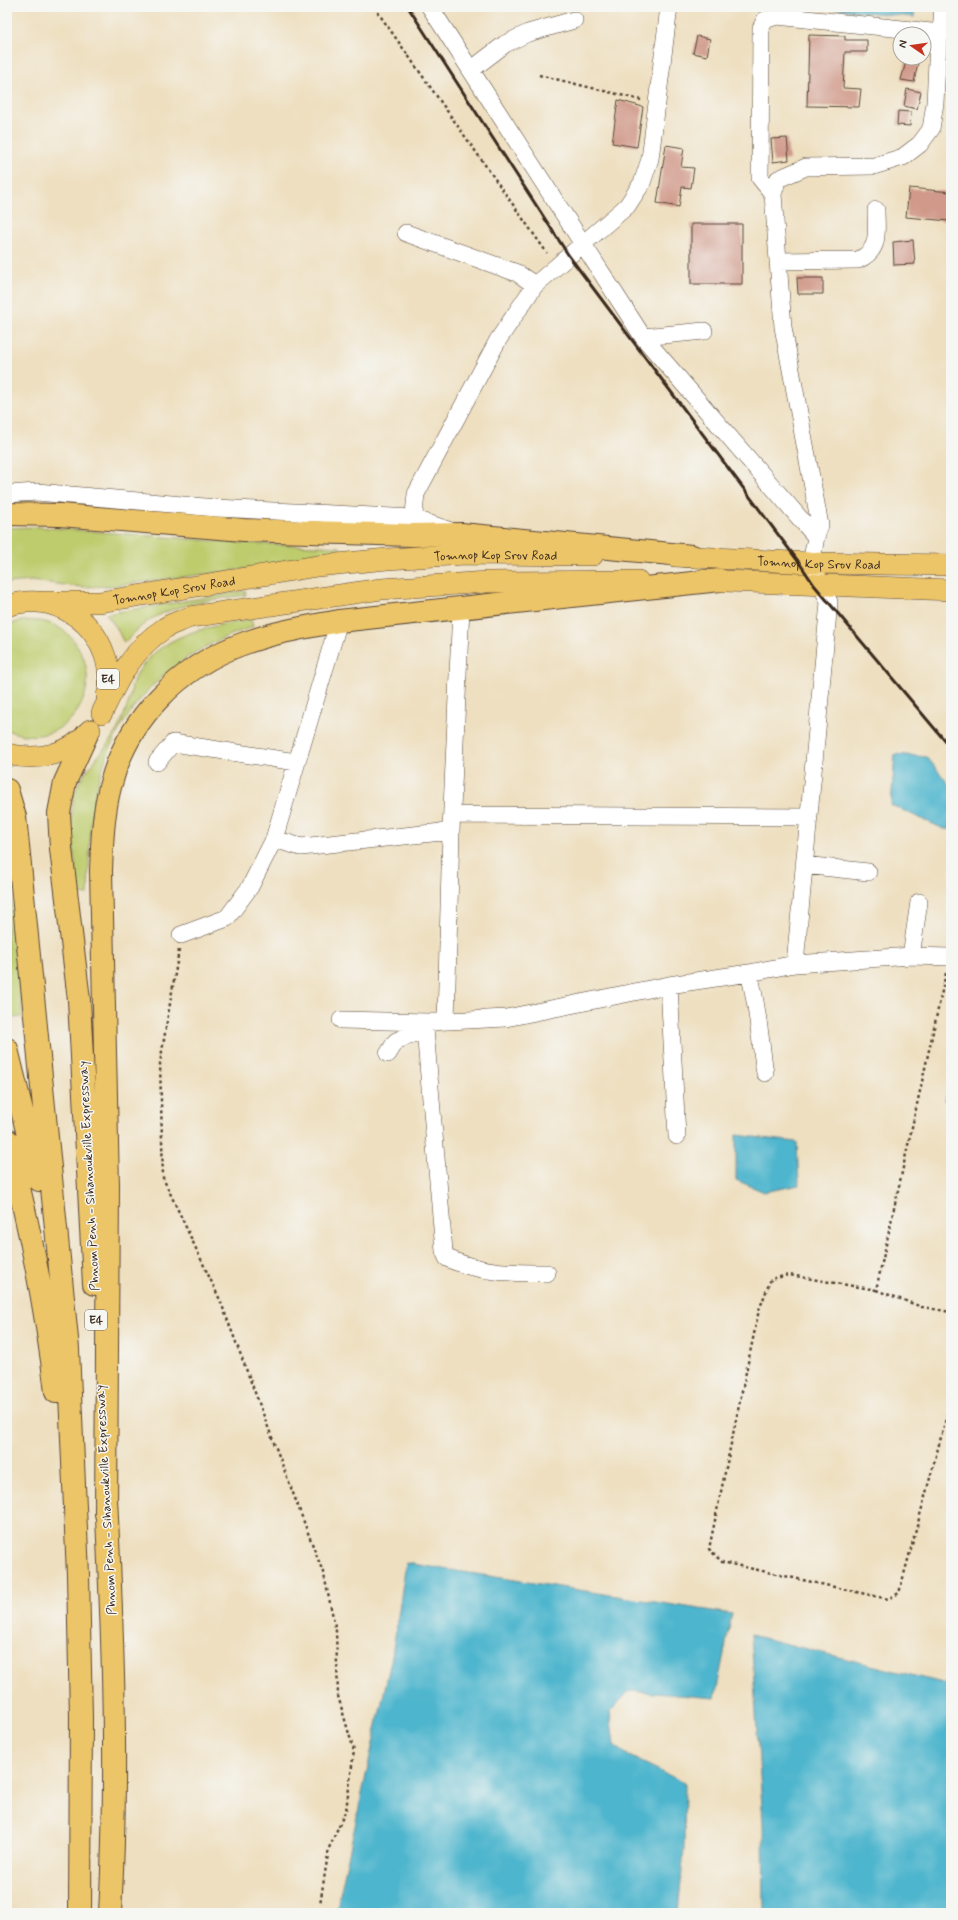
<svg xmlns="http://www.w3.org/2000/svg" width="958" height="1920" viewBox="0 0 958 1920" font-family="Mynerve,sans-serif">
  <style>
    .green { fill: #becc6d; stroke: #7c7b46 }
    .water { fill: #4eb5cd; stroke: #447076 }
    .building { fill: #d09989 }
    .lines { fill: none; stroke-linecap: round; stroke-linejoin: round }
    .minor-casing { stroke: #564536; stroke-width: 18 }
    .major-casing { stroke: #564536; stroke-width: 22 }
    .highway-casing { stroke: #564536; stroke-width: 24 }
    .path { stroke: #564536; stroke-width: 2.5; stroke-dasharray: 3 3; stroke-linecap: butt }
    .minor { stroke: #fff; stroke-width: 17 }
    .major { stroke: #edc569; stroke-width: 21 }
    .highway { stroke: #edc569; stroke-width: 22 }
    .rail { stroke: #3b2a1e; stroke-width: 3 }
    .labels { text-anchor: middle; stroke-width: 3; stroke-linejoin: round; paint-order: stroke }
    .shield { fill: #f6f6f2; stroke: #73675e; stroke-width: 1 }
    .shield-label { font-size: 12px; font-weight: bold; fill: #3b2a1e }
    .street-label { font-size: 13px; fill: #3b2a1e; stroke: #f6f6f2 }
  </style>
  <rect width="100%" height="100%" fill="#f6f6f2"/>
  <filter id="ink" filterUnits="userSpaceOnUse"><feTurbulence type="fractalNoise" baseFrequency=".025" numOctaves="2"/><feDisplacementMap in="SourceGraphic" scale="8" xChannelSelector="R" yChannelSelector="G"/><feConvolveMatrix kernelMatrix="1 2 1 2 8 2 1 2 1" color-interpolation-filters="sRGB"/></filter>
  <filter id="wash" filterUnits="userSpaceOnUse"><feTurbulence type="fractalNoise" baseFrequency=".012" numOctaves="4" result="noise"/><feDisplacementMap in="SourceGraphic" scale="16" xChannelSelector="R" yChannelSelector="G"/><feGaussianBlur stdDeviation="0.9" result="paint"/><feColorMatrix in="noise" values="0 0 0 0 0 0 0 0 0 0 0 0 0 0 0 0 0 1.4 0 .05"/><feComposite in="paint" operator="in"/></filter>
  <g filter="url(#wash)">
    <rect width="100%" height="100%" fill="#eedfc0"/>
    <!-- green -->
    <path class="green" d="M37 527 241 543 340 547V557L111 586 82 587 31 581 7 583V528Z
      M245 591 246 595C216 599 182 603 155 617 143 623 133 634 124 643L116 627 106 614Z
      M251 619 253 627C168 654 111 711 94 801 89 832 89 863 88 895L79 894C76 864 64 811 79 783 90 764 107 748 118 728 123 718 127 708 130 697 131 691 132 685 134 679 159 633 205 628 251 619Z
      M20 621C26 621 32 620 38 621 52 622 66 630 74 641 111 690 64 755 7 730V626Z
      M7 849 23 1017 11 1018 7 1007Z"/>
    <!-- water -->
    <path class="water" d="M818 7H915L914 17Z
      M895 754 927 757 951 787V829H944L891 805Z
      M951 1072V1103L945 1101Z
      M736 1135 797 1142 799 1185 764 1192 736 1180Z
      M406 1563 732 1614 715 1698 629 1691 610 1712 614 1745 629 1756 685 1783 684 1850 678 1913H336L392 1656Z
      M751 1635 951 1685V1913H764L763 1824Z"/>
    <g id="blocks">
      <!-- building -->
      <path class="building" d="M809 35 845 36V40H867V52H845L843 88 861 89 859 107 807 106Z
        M697 36 710 39 707 56 693 53Z
        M907 58H919L914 82 901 80Z
        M907 89 921 92 917 109 904 106Z
        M618 100 643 107 637 147 612 143Z
        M898 111 911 112 910 126 897 125Z
        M787 138 789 160 773 162 771 139Z
        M666 145 684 148 681 167 694 168 691 188 682 187 679 207 657 203Z
        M909 188 951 192 949 221 906 217Z
        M691 224H742V284H691Z
        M913 240 915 264 894 265 893 242Z
        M797 278H823V294H798Z"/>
    </g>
  </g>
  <g filter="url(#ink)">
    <use href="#blocks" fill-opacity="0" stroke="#564536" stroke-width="1"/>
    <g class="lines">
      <!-- minor casing -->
      <g class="minor-casing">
        <path id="minor" d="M430 7 643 337 816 537 811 563 829 602 795 964
          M471 70 505 44 528 33 574 20
          M773 194 760 178 761 28 765 20 777 16 941 33
          M406 233 517 273 535 285
          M778 261 858 260C881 250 876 232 876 210
          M643 337 704 331
          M7 494 37 492 216 508 413 518 451 531
          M412 535 416 494 498 340 535 285 627 206 642 183 650 159 669 7
          M816 537 820 525 783 327 773 194 778 179 806 167 874 166 903 157 920 144 931 129 935 103 938 42 941 33 943 7
          M157 762 173 743 296 762
          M452 815 808 817
          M274 839 301 847 451 831
          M804 865 868 872
          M181 935 227 918 250 887 274 839 339 621
          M911 956 919 902
          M749 973C758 1006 760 1040 765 1073
          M669 985 677 1136
          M341 1020 429 1022 506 1018 669 985 749 973 795 964 911 956 949 957
          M446 1021 451 831 461 608
          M429 1022 425 1029 444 1251 447 1258C479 1273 512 1273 547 1273
          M388 1054 396 1041 425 1029"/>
      </g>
      <!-- major casing -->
      <g class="major-casing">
        <g id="major">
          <path id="s1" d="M674 556 811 563 951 565"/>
          <path d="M701 580 951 590"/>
          <path id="s2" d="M43 602H100L317 566 387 559 465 554 593 555"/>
          <path d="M7 606C49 592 91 615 105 656 109 668 111 683 107 696"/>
          <path d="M102 713C117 681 133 648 165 628 172 623 182 621 190 617L381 589 488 582 638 581"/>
          <path d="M7 754C37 761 69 756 90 730"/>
        </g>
      </g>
      <!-- highway casing -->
      <g class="highway-casing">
        <path id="highway" d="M7 514 60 515 244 530 412 535 461 534 692 556
          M87 734 65 782 59 813 61 849 79 1000 94 1284
          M7 790 15 817 19 855 68 1349 78 1575 81 1717 80 1913
          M7 1049 39 1180
          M7 1140C29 1223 46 1307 56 1392
          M106 1498C113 1636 118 1775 110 1913
          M106 1514 108 1186 101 871C102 843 103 814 110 787 127 719 179 666 245 643 275 632 307 627 339 621L720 580"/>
      </g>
      <!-- path -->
      <path class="path" d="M374 7 547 253
        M539 75 641 100
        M179 950 160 1063 163 1178 220 1300 324 1575 336 1631 338 1696 354 1751 346 1810 329 1848 320 1904
        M946 973 876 1290 789 1275 771 1279 759 1310 709 1549 722 1562 888 1599 899 1593 951 1400
        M876 1290 922 1307 951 1312"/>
      <!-- minor -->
      <use href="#minor" class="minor"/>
      <!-- major -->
      <use href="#major" class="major"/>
      <!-- highway -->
      <use href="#highway" class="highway"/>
      <!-- rail -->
      <path class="rail" d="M408 7 569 256 798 561 814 585 951 748"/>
    </g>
  </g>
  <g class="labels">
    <!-- shield labels -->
    <g class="shield">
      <rect x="97" y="669" width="22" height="20" rx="3"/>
      <rect x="85" y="1310" width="22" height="20" rx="3"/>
    </g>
    <g class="shield-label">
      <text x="108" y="683">E4</text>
      <text x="96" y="1324">E4</text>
    </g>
    <!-- street labels -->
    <g class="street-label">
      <text dy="5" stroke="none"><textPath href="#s2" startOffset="456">Tomnop Kop Srov Road</textPath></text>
      <text dy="5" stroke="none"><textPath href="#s1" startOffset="145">Tomnop Kop Srov Road</textPath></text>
      <text dy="5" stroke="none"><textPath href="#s2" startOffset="132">Tomnop Kop Srov Road</textPath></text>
      <text transform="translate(88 1176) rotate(-93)" y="5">Phnom Penh - Sihanoukville Expressway</text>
      <text transform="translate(105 1500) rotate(-93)" y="5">Phnom Penh - Sihanoukville Expressway</text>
    </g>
  </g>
  <!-- margin -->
  <rect width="958" height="1920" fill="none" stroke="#f6f6f2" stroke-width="24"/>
  <!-- north arrow -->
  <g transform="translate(912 46) rotate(283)"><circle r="19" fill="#f6f6f2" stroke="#aba49d"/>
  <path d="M0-3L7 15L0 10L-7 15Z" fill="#c8321e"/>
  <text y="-6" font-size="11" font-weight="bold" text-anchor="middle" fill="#3b2a1e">N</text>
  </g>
</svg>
